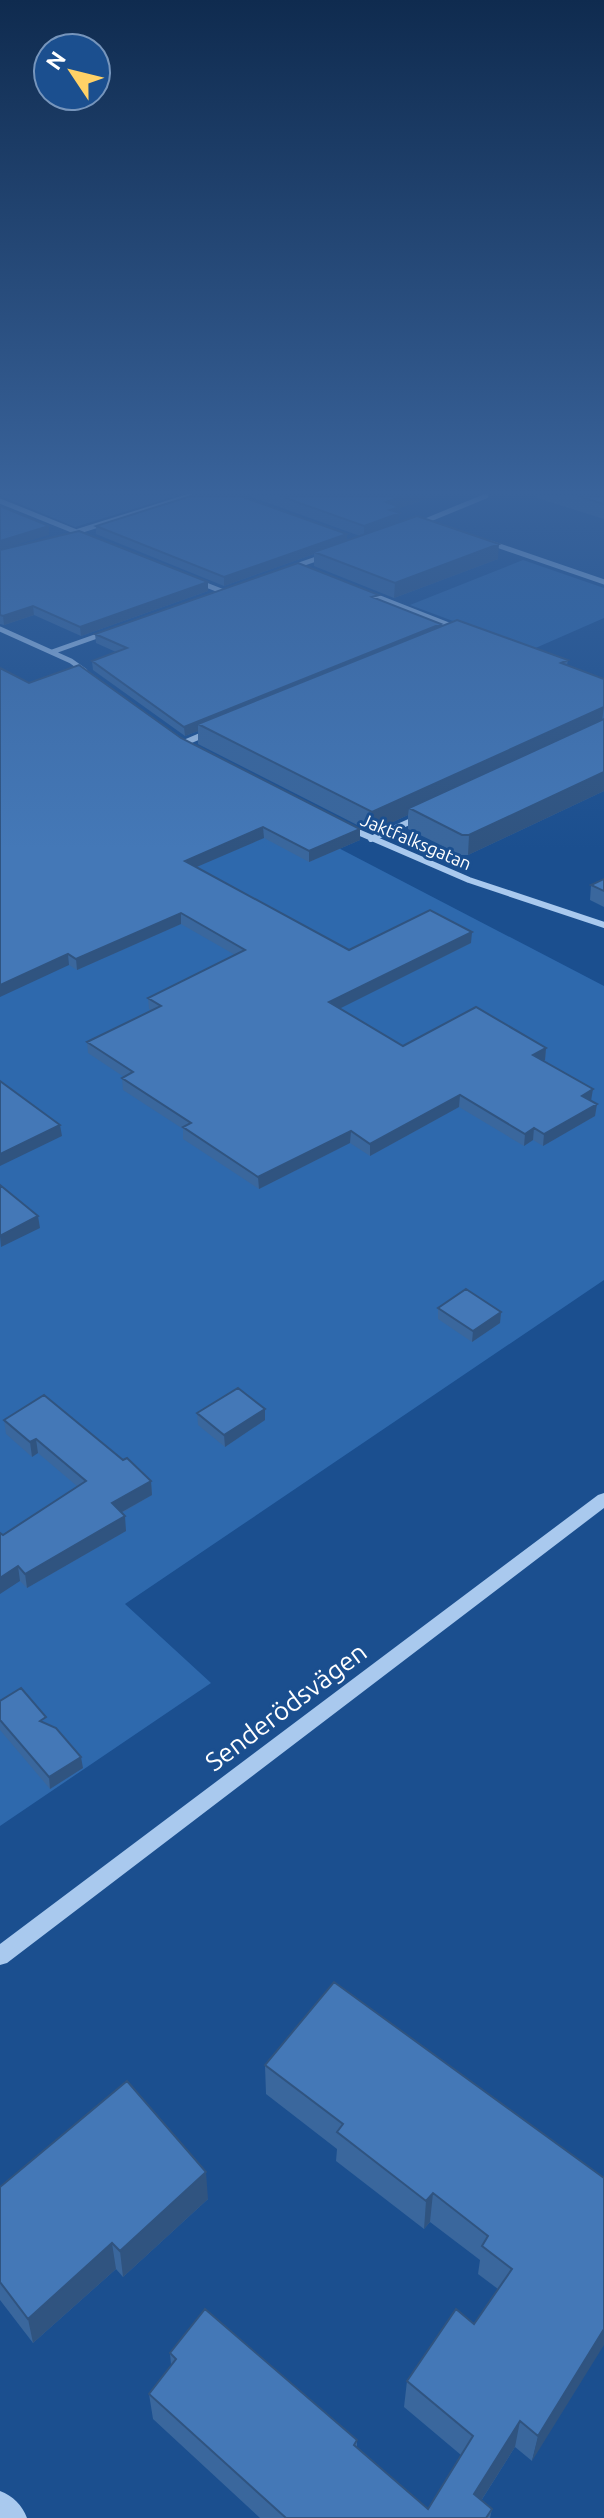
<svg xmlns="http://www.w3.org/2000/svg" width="604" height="2518" viewBox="0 0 604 2518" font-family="Ubuntu,sans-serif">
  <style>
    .green { fill: #2e69ad }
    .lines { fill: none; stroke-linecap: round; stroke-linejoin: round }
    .minor-far1 { stroke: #a9c9ee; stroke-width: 5 }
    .minor { stroke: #a9c9ee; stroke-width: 6 }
    .tertiary { fill: #a9c9ee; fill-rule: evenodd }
    .wall { fill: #3a679d }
    .shaded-wall { fill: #305480 }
    .building { fill: #4478b7; stroke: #305480; stroke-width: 2 }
    .labels { text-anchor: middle; stroke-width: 6; stroke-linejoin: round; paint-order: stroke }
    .far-street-label { font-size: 18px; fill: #fff; stroke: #1b4f8f }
    .near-street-label { font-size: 26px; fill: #fff; stroke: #1b4f8f }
  </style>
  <rect width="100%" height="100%" fill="#1b4f8f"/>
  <!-- green -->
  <path class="green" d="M1 496H176L75 527Z
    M523 560 604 588V618L531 650 410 605Z
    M0 672 604 986V1280L125 1604 211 1683 0 1826Z"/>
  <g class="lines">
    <!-- minor-far1 -->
    <path class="minor-far1" d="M0 501 84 535
      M418 524 486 496
      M76 532 190 496
      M491 543 604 582
      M293 567 322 557
      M201 583 224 592
      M370 594 454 627
      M0 629 71 661 85 671
      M52 652 103 634"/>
    <!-- minor -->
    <path class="minor" d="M184 743 205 734
      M351 829 469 880 604 925
      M371 839 418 818"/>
    <!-- tertiary -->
    <path class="tertiary" d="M604 1493V1508L7 1963 0 1965V1944L598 1495Z
      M0 2491C13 2496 22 2505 27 2518H0Z"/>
  </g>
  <!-- wall -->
  <path class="wall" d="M249 496H435L400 508 399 522 498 559 394 598 314 566V554L224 586 96 534V526L347 534V540L360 536Z
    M537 496H604V519L537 498Z
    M0 551 208 591 81 636 34 615 4 625 0 624Z
    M379 600 441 627 568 660 567 665 604 679V791L468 855H461L408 829V815L371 832 198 744V731L185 736 93 670 92 661 116 652 96 643 95 634Z
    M29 683 181 738 360 829V840L309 862 264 838 196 867 349 950 471 943 339 1008 403 1046 546 1048 545 1060 543 1061 597 1104 595 1116 543 1146 533 1140 524 1146 459 1107 370 1156 350 1143 259 1189 183 1139V1129L123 1090 122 1078 124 1077 88 1053 87 1042 151 1010 149 1009 148 998 235 955 181 924 77 970 69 965Z
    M604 879V907L590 900 591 885Z
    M438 1308 501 1312 500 1323 472 1342 438 1319Z
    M265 1409V1420L225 1447 198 1425 197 1413Z
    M4 1420 123 1460 151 1481 152 1495 122 1513 126 1531 27 1588 20 1581 3 1535 78 1487 38 1453 32 1457 6 1434Z
    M0 1701 47 1724 83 1768 50 1789 0 1730Z
    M265 2065 604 2178 532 2461 515 2447 481 2501 492 2509 490 2518H260L153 2419 149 2394 171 2365 170 2353 357 2440V2447L428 2509 461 2455 404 2407 407 2381 474 2324 498 2289 478 2274 480 2260 430 2222 424 2229 336 2161 337 2149 266 2094Z
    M0 2187 208 2199 123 2277 116 2269 33 2343 0 2300Z"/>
  <!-- shaded-wall -->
  <path class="shaded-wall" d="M403 496H435L400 508 399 524 364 537V526L386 502Z
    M49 526V535L0 550V541Z
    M347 534V543L314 552V554L224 586V577Z
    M499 544 498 559 394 598 395 583Z
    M208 582V591L81 636 80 627Z
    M33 606 34 615 4 625 3 616Z
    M441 624V633L198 724V731L185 736 184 727Z
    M604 707 601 726 409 808 408 815 371 832 372 812Z
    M604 772V791L468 855 469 835Z
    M263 827 264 838 185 872V861Z
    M360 829V840L309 862V851Z
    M181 913V924L77 970 76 959Z
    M472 932 471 943 329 1014V1002Z
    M68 954 69 965 0 997V985Z
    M546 1048 545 1060 532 1067 533 1055Z
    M593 1089 591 1101 582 1096Z
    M460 1095 459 1107 370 1156V1144Z
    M597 1104 595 1116 543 1146 544 1134Z
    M60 1125 62 1136 0 1166V1154Z
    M534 1128 533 1140 524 1146 525 1134Z
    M351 1131 350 1143 259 1189 258 1177Z
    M38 1216 40 1228 1 1247 0 1236Z
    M501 1312 500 1323 472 1342 473 1331Z
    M265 1409V1420L225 1447 224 1435Z
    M36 1439 38 1453 32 1457 30 1442Z
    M151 1481 152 1495 113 1517 112 1503Z
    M125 1516 126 1531 27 1588 25 1574Z
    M18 1566 20 1581 0 1594V1578Z
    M81 1757 83 1768 50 1789 49 1777Z
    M206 2172 208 2199 123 2277 120 2251Z
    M433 2193 430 2222 424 2229 426 2201Z
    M112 2243 116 2269 33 2343 28 2319Z
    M604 2329V2345L532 2461 538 2436Z
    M520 2421 515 2447 470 2518 474 2494Z"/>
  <!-- building -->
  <path class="building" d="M191 496H240L347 534 224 577 96 526Z
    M280 496H403L386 502 400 507 390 510 400 513 364 526Z
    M577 496H604V504Z
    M0 506 49 526 0 541Z
    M417 516 499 544 395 583 314 552Z
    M79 531 208 582 80 627 33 606 3 616 0 615V550Z
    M298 563 379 595 372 597 441 624 184 727 92 661 127 648 95 634Z
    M457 620 568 660 561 663 604 679V707L372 812 198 724Z
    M79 665 181 738 360 829 309 851 263 827 185 861 349 950 430 910 472 932 329 1002 403 1046 476 1007 546 1048 533 1055 593 1089 582 1096 597 1104 544 1134 534 1128 525 1134 460 1095 370 1144 351 1131 258 1177 183 1127 191 1123 122 1078 133 1072 87 1042 161 1006 148 998 245 950 181 913 76 959 68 954 0 985V668L29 683Z
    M604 719V772L469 835H462L409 808Z
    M604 879V891L591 885Z
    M0 1081 60 1125 0 1154Z
    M0 1185 38 1216 0 1236Z
    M466 1289 501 1312 473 1331 438 1308Z
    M238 1388 265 1409 224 1435 197 1413Z
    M44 1395 123 1460 127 1458 151 1481 112 1503 125 1516 25 1574 18 1566 0 1578V1533L3 1535 86 1481 36 1439 30 1442 4 1420Z
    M21 1688 46 1717 40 1721 56 1728 81 1757 49 1777 0 1720V1701Z
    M334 1982 604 2178V2329L538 2436 520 2421 474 2494 492 2509 486 2518H286L149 2394 176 2359 170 2353 205 2309 357 2440 354 2445 428 2509 473 2436 407 2381 456 2309 474 2324 512 2269 482 2246 488 2236 433 2193 426 2201 337 2132 343 2124 265 2065Z
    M127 2081 206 2172 120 2251 112 2243 28 2319 0 2282V2187Z"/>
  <!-- sky -->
  <linearGradient id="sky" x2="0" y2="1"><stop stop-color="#0f2b4f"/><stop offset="0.58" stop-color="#39639b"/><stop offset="1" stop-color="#39639b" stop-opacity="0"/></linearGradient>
  <rect width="604" height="849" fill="url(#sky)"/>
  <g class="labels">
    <!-- far-street labels -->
    <g class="far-street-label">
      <text transform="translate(416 842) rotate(23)" y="6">Jaktfalksgatan</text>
    </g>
    <!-- near-street labels -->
    <g class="near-street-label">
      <text transform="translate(286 1707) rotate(-37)" y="9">Senderödsvägen</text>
    </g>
  </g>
  <!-- north arrow -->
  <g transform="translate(72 72) rotate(305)"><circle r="38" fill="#1b4f8f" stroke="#7695bc" stroke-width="2"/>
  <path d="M0-6L14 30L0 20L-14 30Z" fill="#ffd166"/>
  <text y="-12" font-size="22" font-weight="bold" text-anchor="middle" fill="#ffffff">N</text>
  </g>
</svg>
